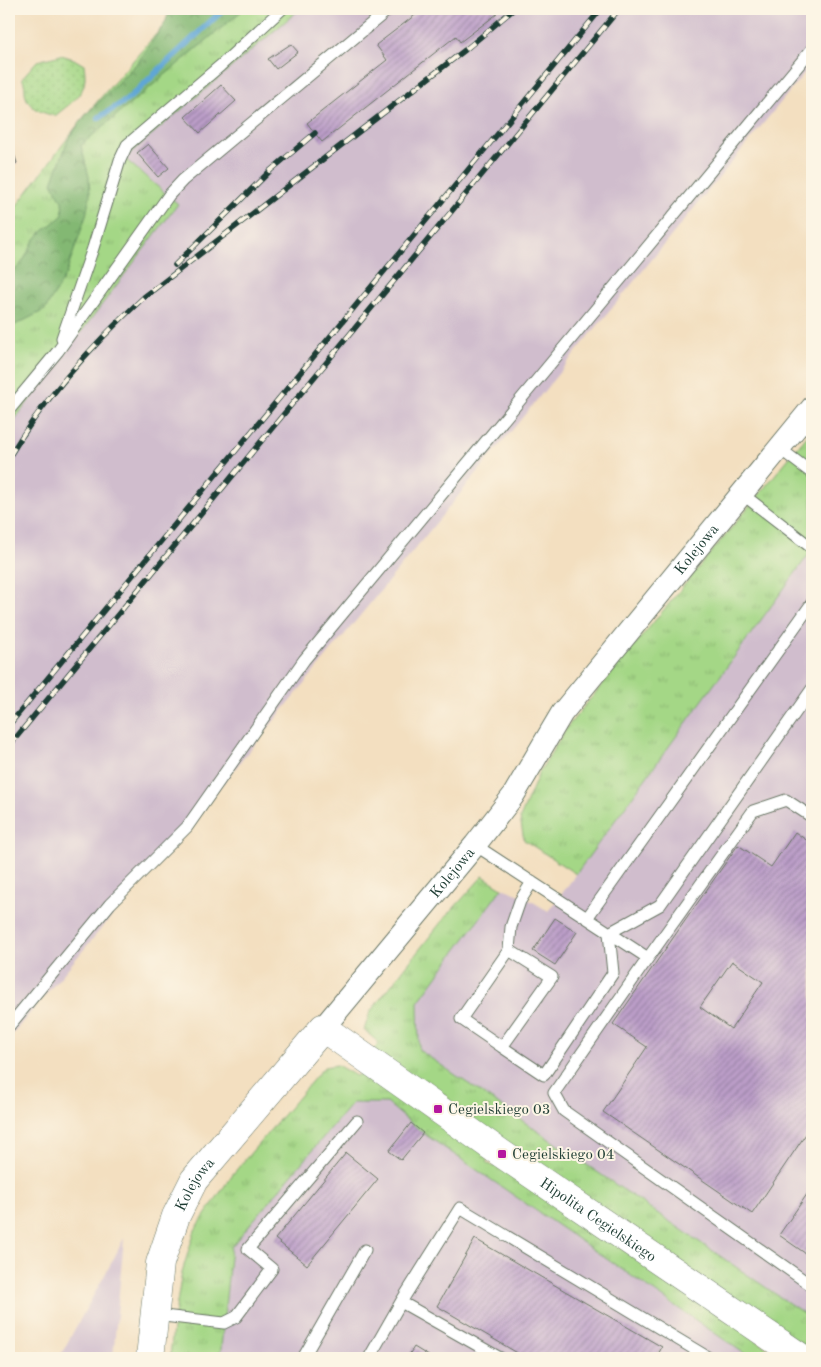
<svg xmlns="http://www.w3.org/2000/svg" width="821" height="1367" viewBox="0 0 821 1367" font-family="'Old Standard TT',serif">
  <style>
    .industrial { fill: #d0bdcd }
    .grass { fill: url(#grass-tufts); stroke: #628a5d }
    .forest { fill: url(#forest-crowns); stroke: #517a54 }
    .park { fill: url(#park-dots); stroke: #628a5d }
    .lines { fill: none; stroke-linecap: round; stroke-linejoin: round }
    .stream { stroke: #5fa6d6; stroke-width: 6 }
    .building { fill: url(#building-hatch); fill-rule: evenodd }
    .lane-casing { stroke: #697665; stroke-width: 13 }
    .street-casing { stroke: #697665; stroke-width: 24 }
    .secondary-casing { stroke: #697665; stroke-width: 29 }
    .lane { stroke: #fff; stroke-width: 11 }
    .street { stroke: #fff; stroke-width: 22 }
    .secondary { stroke: #fff; stroke-width: 28 }
    .rail-casing { stroke: #1f3d34; stroke-width: 5.5 }
    .rail { stroke: #fcf5e5; stroke-width: 4; stroke-dasharray: 11; stroke-linecap: butt }
    .poi-dot { fill: #b5179e; stroke: #fcf5e5; stroke-width: 2 }
    .labels { text-anchor: middle; stroke-width: 4; stroke-linejoin: round; paint-order: stroke }
    .street-label { font-size: 15px; fill: #1f3d34; stroke: #fcf5e5 }
    .poi-label { font-size: 15px; fill: #1f3d34; stroke: #fcf5e5; text-anchor: start }
  </style>
  <defs>
    <pattern id="grass-tufts" width="24" height="20" patternUnits="userSpaceOnUse" patternTransform="scale(1.25)"><rect width="24" height="20" fill="#a4d786"/><path d="M3 7l-1-3M5 7V3M7 7l1-3M15 17l-1-3M17 17v-4M19 17l1-3" fill="none" stroke="#8db974"/></pattern>
    <pattern id="forest-crowns" width="20" height="18" patternUnits="userSpaceOnUse" patternTransform="scale(1.25)"><rect width="20" height="18" fill="#83b873"/><path d="M2 6a3 3 0 1 1 6 0M12 15a3 3 0 1 1 6 0" fill="none" stroke="#6b975f"/></pattern>
    <pattern id="park-dots" width="8" height="8" patternUnits="userSpaceOnUse" patternTransform="scale(1.25)"><rect width="8" height="8" fill="#a4d786"/><path d="M2 2h.1M6 6h.1" fill="none" stroke="#8db974" stroke-width="1.8" stroke-linecap="round"/></pattern>
    <pattern id="building-hatch" width="6" height="6" patternUnits="userSpaceOnUse" patternTransform="scale(1.25)"><rect width="6" height="6" fill="#bb9dc8"/><path d="M-1 1l2-2M0 6l6-6M5 7l2-2" fill="none" stroke="#9781a3"/></pattern>
  </defs>
  <rect width="100%" height="100%" fill="#fcf5e5"/>
  <filter id="ink" filterUnits="userSpaceOnUse"><feTurbulence type="fractalNoise" baseFrequency=".02" numOctaves="2"/><feDisplacementMap in="SourceGraphic" scale="10" xChannelSelector="R" yChannelSelector="G"/><feConvolveMatrix kernelMatrix="1 2 1 2 8 2 1 2 1" color-interpolation-filters="sRGB"/></filter>
  <filter id="wash" filterUnits="userSpaceOnUse"><feTurbulence type="fractalNoise" baseFrequency=".0096" numOctaves="4" result="noise"/><feDisplacementMap in="SourceGraphic" scale="20" xChannelSelector="R" yChannelSelector="G"/><feGaussianBlur stdDeviation="1.12" result="paint"/><feColorMatrix in="noise" values="0 0 0 0 0 0 0 0 0 0 0 0 0 0 0 0 0 1.4 0 .05"/><feComposite in="paint" operator="in"/></filter>
  <g filter="url(#wash)">
    <rect width="100%" height="100%" fill="#f3dfc0"/>
    <!-- industrial -->
    <path class="industrial" d="M288 9H812V64L187 827 9 1038V427L143 251 162 190 124 158Z
      M812 550V1319L419 1050 418 1002 502 888 523 896 548 911 558 899Z
      M352 1103H387L423 1133 751 1358H220L231 1247Z
      M124 1238 113 1358H59L114 1258Z"/>
    <!-- grass -->
    <path class="grass" d="M178 9H300L124 158 178 204 9 427V216L82 119Z
      M812 430V550L576 874 524 840 520 818 540 771 568 726Z
      M483 876 502 888 418 1002 419 1050 812 1319V1353L446 1104 449 1099 441 1093 437 1098 373 1051 379 1043 364 1030 370 1012 442 921Z
      M337 1065 356 1076 364 1071 489 1157 486 1162 494 1167 497 1163 782 1358H751L423 1133 387 1103H352L231 1247 220 1358H170L173 1327 182 1272 195 1230 232 1175 324 1067Z"/>
    <!-- forest -->
    <path class="forest" d="M170 9H244L81 145 89 177 90 195 86 216 66 274 45 310 15 325 9 331V273C21 270 27 253 33 242 39 232 54 223 63 215L62 201 52 183 68 140 82 119 138 62 165 23Z"/>
    <!-- park -->
    <path class="park" d="M61 55 74 59 84 65C89 94 75 99 55 116 44 113 30 110 26 97 24 91 26 85 22 78L37 61Z"/>
    <g class="lines">
      <!-- stream -->
      <path class="stream" d="M98 118 127 100 224 9"/>
    </g>
    <g id="blocks">
      <!-- building -->
      <path class="building" d="M423 9H493L497 14 460 42 456 36 322 142 307 123 387 60 376 45Z
        M291 44 298 52 276 69 268 59Z
        M221 85 236 101 200 133 185 117Z
        M9 138 17 163 9 166Z
        M148 144 169 168 158 177 137 153Z
        M795 832 812 844V1125L752 1214 603 1112 647 1047 613 1024 738 845 771 867ZM732 961 763 982 731 1029 700 1007Z
        M555 918 577 932 555 965 533 951Z
        M411 1123 423 1133 401 1160 389 1151Z
        M346 1153 378 1179 307 1265 275 1239Z
        M812 1187V1258L779 1235Z
        M475 1239 662 1347 656 1358H526L437 1306Z
        M414 1347 432 1358H407Z"/>
    </g>
  </g>
  <g filter="url(#ink)">
    <use href="#blocks" fill-opacity="0" stroke="#697665" stroke-width="1"/>
    <g class="lines">
      <!-- lane casing -->
      <g class="lane-casing">
        <path id="lane" d="M62 338 93 248 120 160 127 145 220 66 282 9
          M9 410 58 351 169 195 183 180 389 9
          M779 448 812 473
          M741 493 812 548
          M812 817 786 800 753 811 648 958 554 1093 564 1111 812 1286
          M475 845 648 958
          M587 918 812 603
          M509 950 552 977 502 1047 461 1019 509 950 511 927 520 901 532 882
          M9 1026 110 904 187 827 304 660 812 49
          M502 1047 544 1075 613 973 609 933 660 905 812 689
          M401 1302 500 1358
          M155 1315 224 1323 236 1317 272 1269 248 1249 357 1121
          M303 1358 365 1250
          M369 1358 401 1302 460 1208 709 1358"/>
      </g>
      <!-- street casing -->
      <g class="street-casing">
        <g id="street">
          <path id="s1" d="M323 1028 475 845 513 796 562 713 812 408"/>
        </g>
      </g>
      <!-- secondary casing -->
      <g class="secondary-casing">
        <g id="secondary">
          <path id="s2" d="M150 1358 160 1263 176 1216 194 1180 323 1028 502 1154 802 1358"/>
        </g>
      </g>
      <!-- lane -->
      <use href="#lane" class="lane"/>
      <!-- street -->
      <use href="#street" class="street"/>
      <!-- secondary -->
      <use href="#secondary" class="secondary"/>
      <!-- rail casing -->
      <g class="rail-casing">
        <path id="rail" d="M175 265 271 170 315 133
          M9 457C45 397 92 345 144 297L465 50 514 9
          M9 725 601 9
          M9 746 619 9"/>
      </g>
      <!-- rail -->
      <use href="#rail" class="rail"/>
    </g>
  </g>
  <!-- markers -->
  <g class="poi-dot">
    <rect x="433" y="1104" width="10" height="10" rx="2.5"/>
    <rect x="497" y="1149" width="10" height="10" rx="2.5"/>
  </g>
  <g class="labels">
    <!-- street labels -->
    <g class="street-label">
      <text dy="5" stroke="none"><textPath href="#s1" startOffset="608">Kolejowa</textPath></text>
      <text dy="5" stroke="none"><textPath href="#s1" startOffset="202">Kolejowa</textPath></text>
      <text dy="5" stroke="none"><textPath href="#s2" startOffset="182">Kolejowa</textPath></text>
      <text dy="5" stroke="none"><textPath href="#s2" startOffset="720">Hipolita Cegielskiego</textPath></text>
    </g>
    <!-- poi labels -->
    <g class="poi-label">
      <text x="448" y="1114">Cegielskiego 03</text>
      <text x="512" y="1159">Cegielskiego 04</text>
    </g>
  </g>
  <!-- margin -->
  <rect width="821" height="1367" fill="none" stroke="#fcf5e5" stroke-width="30"/>
</svg>
